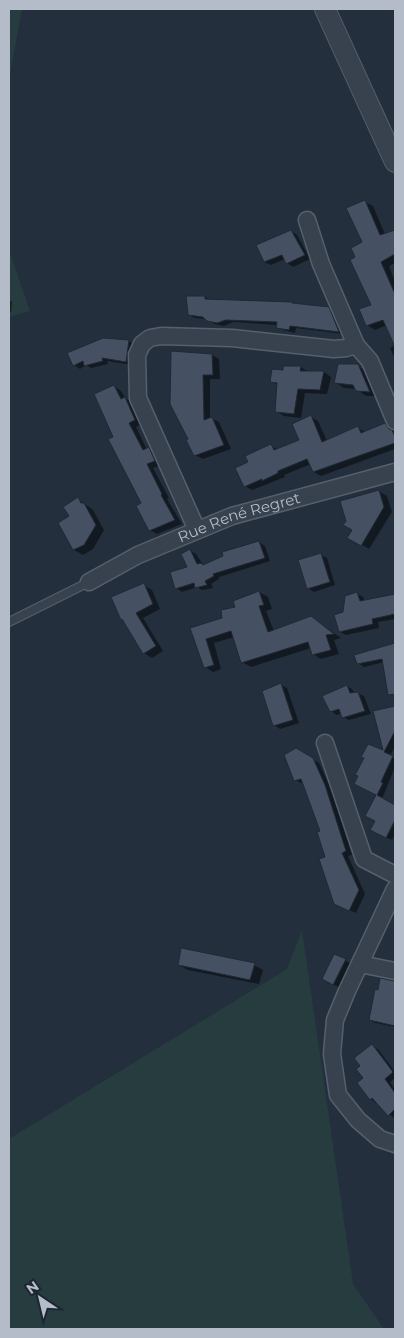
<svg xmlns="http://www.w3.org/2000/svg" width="404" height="1338" viewBox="0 0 404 1338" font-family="Montserrat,sans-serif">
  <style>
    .green { fill: #263c3f }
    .shadow { fill: #0007 }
    .building { fill: #455162; stroke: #1f2835 }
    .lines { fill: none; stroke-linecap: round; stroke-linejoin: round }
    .service-casing { stroke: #565f6c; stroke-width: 10 }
    .minor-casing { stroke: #565f6c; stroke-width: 19 }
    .tertiary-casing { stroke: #565f6c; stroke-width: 22 }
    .service { stroke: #38414e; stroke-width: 8 }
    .minor { stroke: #38414e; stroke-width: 16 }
    .tertiary { stroke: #38414e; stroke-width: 20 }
    .labels { text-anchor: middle; stroke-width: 5; stroke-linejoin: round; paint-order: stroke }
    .street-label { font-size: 15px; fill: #b4bcc9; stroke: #1d2633 }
  </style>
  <rect width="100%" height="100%" fill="#242f3e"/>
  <!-- green -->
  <path class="green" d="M9 9H22L9 80Z
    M9 250 30 311 9 317Z
    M302 930 353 1284 384 1329H9V1139L287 969Z"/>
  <!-- shadow -->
  <path class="shadow" d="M365 202 373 206 385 234 395 232V263L389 266 395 282V344L387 325 375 330 367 325 372 305 357 257 363 243Z
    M291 231 297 235 310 259 293 267 287 263 285 259 271 265 264 262Z
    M205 297 211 300 328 308 335 312 344 334 296 328 295 333 283 330 277 327V325L233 322 224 326 214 324 207 319 195 318 189 315Z
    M9 300 12 302 11 312H9Z
    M129 341 135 345 132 365 107 361 108 364 91 368 86 365 80 369 74 365 69 354Z
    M395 345V359L390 348Z
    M212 355 219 359 220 379H210V418L219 422 231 449 203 459 195 455 172 388Z
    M357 366 367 371 378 396H366L356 389 344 388 335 382Z
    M301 367 308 372H324L331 377 327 394 305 393 301 418 284 416 276 411 278 385 271 381 284 371Z
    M114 386 121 391 125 398 132 402 142 424 136 427 147 450 149 449 156 453 162 465 153 468 169 498 167 499 182 524 157 534 150 530 142 503 115 438Z
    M311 417 318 421 327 441 358 428 365 432 385 424 392 428 395 433V449L321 476 314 472 311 464 284 475 285 477 252 490 245 486 249 463 271 446 278 450 301 440Z
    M379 491 387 496 392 512 369 549 349 537 353 529 347 521 341 501Z
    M78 499 93 510 104 530 93 549 83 555 74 550 60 523 71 517Z
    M259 542 265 546 270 561 219 577V579L211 584 213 588 202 590 197 587 182 592 176 588 188 568 190 550 196 554 204 566Z
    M321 555 327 558 335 585 314 592 308 588Z
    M143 585 152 590 160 609 143 618 163 651 152 658 144 653 122 619Z
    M259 592 268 597 272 609 266 611 274 631 311 617 341 638 334 640 339 654 321 659 313 654 311 648 251 667 242 662 234 637 214 643 221 669 213 672 205 667 191 629 224 619Z
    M357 594 363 597 364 601 395 596V619L378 622 379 628 346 635 340 632 344 613Z
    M395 644V681H393L384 662 364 667 358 663 356 655Z
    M281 685 287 688 299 723 280 729 274 725Z
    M347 686 353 690 354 694 357 693 364 696 371 714 349 720 343 717 342 713 337 715 331 711Z
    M395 707V746L390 756 395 759V767L382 799 395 806V835L392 840 377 833 376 821 367 816 377 795 362 787 385 753 375 712Z
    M296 749 319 763 331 789 352 855 348 856 365 894 356 913 342 907 327 858 321 831 303 783H301L295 780Z
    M345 960 351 964 340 988 324 979Z
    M179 965H254L263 970 259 984 188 970Z
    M381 980 395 982V1027L376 1023 370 1020Z
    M372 1046 378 1049 395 1072V1078L390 1082 395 1090 394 1118 371 1099 365 1078Z"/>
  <!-- building -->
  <path class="building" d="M365 200 380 235 395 230V254L381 262 395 294V347L383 320 366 326 359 309 371 305 350 260 355 257 351 248 362 242 346 208Z
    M291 230 305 255 286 264 282 255 264 262 256 245Z
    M186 296H205V299L292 302V303L329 307 339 332 290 326 289 330 276 328 277 322 226 320 217 323 207 321 203 317 188 315Z
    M103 338 129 340 126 362 102 358 103 361 84 366 83 361 73 366 67 353Z
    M171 351 212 354 213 375H203L204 420 212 417 224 445 194 456 186 440 188 439 170 404Z
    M338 364H358L370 392 356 391 353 385 334 383Z
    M283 366H301L300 371H324L320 390 298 389 294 414 275 412 277 383 270 382 272 369 283 370Z
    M114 385 121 399 125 397 135 420 129 423 143 450 149 447 155 461 147 464 162 494 161 495 175 520 149 531 136 506 141 503 108 439 113 437 94 394Z
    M311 415 322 442 358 426 361 433 385 423 389 429 392 430 395 437V443L313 472 307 459 278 471V473L262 481V479L244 487 235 468 248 462 245 456 271 444 274 450 299 440 292 424Z
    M379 490 384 507 361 546 347 538 352 530 343 525 346 521 340 501Z
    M78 497 81 503H84L96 525 84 545 73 550 58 523 69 516 63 507Z
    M259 541 265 558 213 574 214 576 205 581 207 585 195 588 194 583 175 589 170 572 187 567 181 554 190 549 197 564 201 563 203 565 223 556 222 552Z
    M321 553 330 582 307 589 298 560Z
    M144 583 153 604 136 613 156 646 143 654 122 619 121 620 111 597Z
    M259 591 264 605 259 606 268 632 311 616 334 634 326 635 331 650 312 655 308 642 241 663 231 631 206 639 214 665 204 668 190 628 222 618 221 610 235 607 233 601Z
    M357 592 360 601 395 594V614L372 619 373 624 339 632 334 615 343 612 345 596Z
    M395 643V694L388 695 382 659 357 664 354 655Z
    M281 683 293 720 273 726 262 691Z
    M347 685 350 693 358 692 365 711 342 718 339 709 330 712 322 696Z
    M395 706V731L384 752 393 756 381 782 383 783 377 795 395 805V820L386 838 370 830 375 821 365 816 376 795 354 784 358 776 355 775 364 758 361 757 368 744 383 750 373 711Z
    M296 748 313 758 325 785 346 851 342 853 359 890 349 911 334 904 319 859 325 857 317 832 320 831 301 779 294 781 284 755Z
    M181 948 255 963 250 980 178 965Z
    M334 954 346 959 333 985 322 979Z
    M380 978 395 981V1026L369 1020 375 989 378 990Z
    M372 1044 393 1072 385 1079 395 1093V1109L388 1116 372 1098 370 1100 357 1083 363 1078 356 1069 360 1066 354 1058Z"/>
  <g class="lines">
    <!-- service casing -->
    <g class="service-casing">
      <path id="service" d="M9 622 89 582"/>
    </g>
    <!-- minor casing -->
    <g class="minor-casing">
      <g id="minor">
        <path d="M307 220 321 264 356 345"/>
        <path d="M197 530 138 398 137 355 142 344 150 338 161 336 232 338 334 349 346 348 356 345 370 361 395 421"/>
        <path id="s1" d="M89 582 138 555 232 516 395 472"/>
        <path d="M325 743 364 859 395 875"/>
        <path d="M395 889 347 991 335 1020 332 1054 338 1095 358 1120 380 1139 395 1144"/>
        <path d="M360 964 395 971"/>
      </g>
    </g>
    <!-- tertiary casing -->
    <g class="tertiary-casing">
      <path id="tertiary" d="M325 9 395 162"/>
    </g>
    <!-- service -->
    <use href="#service" class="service"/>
    <!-- minor -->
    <use href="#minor" class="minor"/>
    <!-- tertiary -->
    <use href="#tertiary" class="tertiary"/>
  </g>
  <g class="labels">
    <!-- street labels -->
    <g class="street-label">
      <text dy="5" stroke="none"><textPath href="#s1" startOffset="164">Rue René Regret</textPath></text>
    </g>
  </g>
  <!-- border -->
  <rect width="404" height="1338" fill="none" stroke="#b4bcc9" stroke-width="20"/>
  <!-- north arrow -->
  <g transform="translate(40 1298) rotate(325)" stroke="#1d2633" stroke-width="4" paint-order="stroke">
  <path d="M0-4L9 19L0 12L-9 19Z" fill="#b4bcc9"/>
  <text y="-8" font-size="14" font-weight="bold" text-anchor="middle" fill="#b4bcc9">N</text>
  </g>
</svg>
